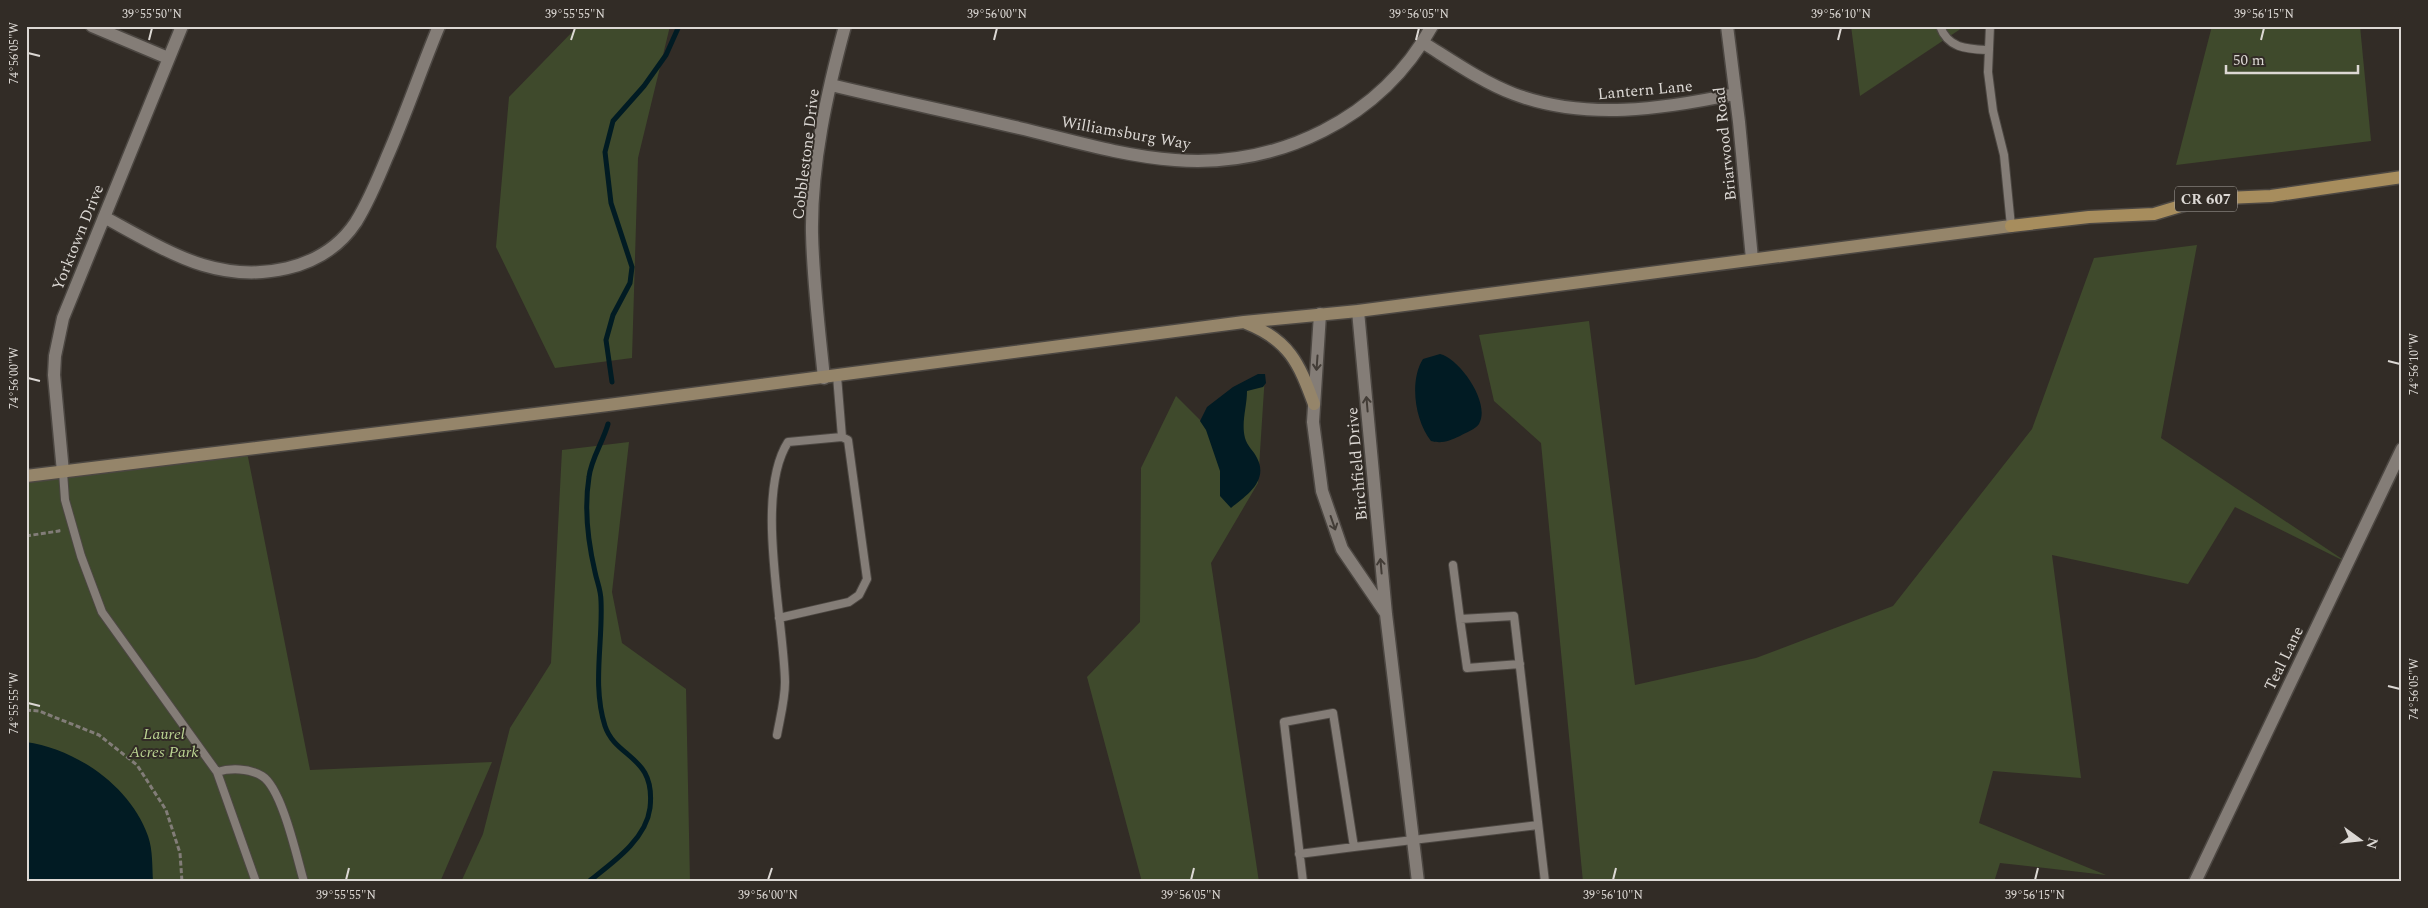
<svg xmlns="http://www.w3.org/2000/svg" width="2428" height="908" viewBox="0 0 2428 908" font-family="Spectral,serif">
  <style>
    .green { fill: #3f4a2c }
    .water { fill: #011b23 }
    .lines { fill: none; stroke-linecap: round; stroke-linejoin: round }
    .stream { stroke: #011b23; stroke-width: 5 }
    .service-casing { stroke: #4c4742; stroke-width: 10 }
    .minor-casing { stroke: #4c4742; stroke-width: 15 }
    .secondary-casing { stroke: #4c4742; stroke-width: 15 }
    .primary-casing { stroke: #4c4742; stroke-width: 15 }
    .path { stroke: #827d78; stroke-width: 3; stroke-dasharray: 5 2.5; stroke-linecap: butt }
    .service { stroke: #847d77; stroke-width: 8 }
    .minor { stroke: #847d77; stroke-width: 12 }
    .secondary { stroke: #95856a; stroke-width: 12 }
    .primary { stroke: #a78d5d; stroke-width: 12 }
    .oneway { stroke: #423c36 }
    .ticks { fill: none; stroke: #dcd8d4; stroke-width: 2 }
    .labels { text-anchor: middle; stroke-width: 4; stroke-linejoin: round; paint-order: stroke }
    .shield { fill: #322c26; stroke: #a9a4a0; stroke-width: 1 }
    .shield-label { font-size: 15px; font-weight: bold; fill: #dcd8d4 }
    .street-label { font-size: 16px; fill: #dcd8d4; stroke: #322c26 }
    .park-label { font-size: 16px; font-style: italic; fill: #bbd492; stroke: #322c26 }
    .neatline { fill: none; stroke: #dcd8d4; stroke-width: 2 }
    .ticks-label { font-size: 12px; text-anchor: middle; fill: #dcd8d4 }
  </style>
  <rect width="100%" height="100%" fill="#322c26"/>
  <!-- green -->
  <path class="green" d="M578 26H670L638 158 632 358 555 368 496 247 509 97Z
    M1851 26H1965L1860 96Z
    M2212 26H2360L2371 141 2176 165Z
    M2197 245 2161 438 2348 563 2235 507 2188 584 2052 555 2081 778 1993 771 1979 823 2106 875 2000 863 1994 882H1583L1541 443 1494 401 1479 335 1589 321 1635 685 1756 658 1893 606 2032 429 2094 258Z
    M1265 374 1258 483 1211 563 1259 882H1142L1087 677 1140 622 1141 468 1176 396 1201 421Z
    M629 442 612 592 622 643 686 689 690 882H461L483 834 510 728 551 663 562 450Z
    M246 447 310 770 492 762 440 882H26V475Z"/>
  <!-- water -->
  <path class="water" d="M1440 354C1460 359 1491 403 1479 424 1476 429 1465 433 1460 436 1449 441 1442 444 1431 441 1415 421 1409 381 1423 359Z
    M1258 374H1265L1266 383 1263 387 1247 391C1247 407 1241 422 1245 438 1247 446 1254 451 1257 458 1269 481 1246 496 1231 508L1220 496V471L1206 430 1200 421 1207 407 1233 387Z
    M26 742C77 749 131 787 148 836 153 850 152 867 153 882H26Z"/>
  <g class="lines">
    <!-- stream -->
    <path class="stream" d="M612 382 606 340 613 315 630 283 632 267 611 203 605 152 613 121 644 86 666 55 679 26
      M588 882C612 863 646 840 650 808 656 755 616 759 605 726 592 685 603 643 601 601 601 590 597 582 595 572 588 542 584 508 589 477 591 459 603 442 608 424"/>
    <!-- service casing -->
    <g class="service-casing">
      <path id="service" d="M1940 26C1948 49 1968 49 1989 50
        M1990 26 1988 72 1993 111 2004 155 2011 226
        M837 376 842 437
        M63 472 65 500 81 556 102 612 217 772 256 882
        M1453 565 1460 619 1514 616 1545 882
        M1460 619 1467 668 1520 664
        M777 735C780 718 785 700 785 682 784 620 754 495 788 442L842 437 848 440 867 579 859 595 849 602 779 618
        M217 772C230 768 249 768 262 776 282 788 297 858 304 882
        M1299 854 1354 847
        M1303 882 1284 722 1333 713 1354 847 1538 825"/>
    </g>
    <!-- minor casing -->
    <g class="minor-casing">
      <path id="minor" d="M92 26 168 58
        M1727 26 1739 122 1752 259
        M1422 42C1451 60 1482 82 1514 94 1586 121 1663 109 1735 94
        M831 85C893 100 956 113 1019 128 1070 140 1122 156 1175 160 1278 168 1381 119 1432 26
        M104 217C132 232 172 256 203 265 256 281 323 272 356 222 369 201 378 179 387 157 406 114 421 69 439 26
        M1358 311 1386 614 1418 882
        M1320 314 1313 422 1322 491 1342 549 1385 612
        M824 378C819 329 813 281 812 233 811 164 827 92 845 26
        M63 472 54 375 55 356 63 318 182 26
        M2195 882 2402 449"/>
    </g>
    <!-- secondary casing -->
    <g class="secondary-casing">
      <path id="secondary" d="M1246 323C1289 340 1299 363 1314 404
        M26 476 608 405 1244 322 1358 311 2011 226"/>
    </g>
    <!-- primary casing -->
    <g class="primary-casing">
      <path id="primary" d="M2011 226 2089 217 2154 214 2204 199 2271 196 2402 177"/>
    </g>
    <!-- path -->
    <path class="path" d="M26 536 59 531 58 527
      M26 710 39 711 99 735 137 765 166 810 180 853 182 882"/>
    <!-- service -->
    <use href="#service" class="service"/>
    <!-- minor -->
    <use href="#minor" class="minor"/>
    <!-- secondary -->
    <use href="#secondary" class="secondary"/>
    <!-- primary -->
    <use href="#primary" class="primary"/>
  </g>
  <!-- one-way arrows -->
  <defs><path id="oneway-shaft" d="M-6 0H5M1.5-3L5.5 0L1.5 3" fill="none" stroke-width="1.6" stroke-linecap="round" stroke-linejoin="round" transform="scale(1.25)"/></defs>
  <g class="oneway">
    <use href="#oneway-shaft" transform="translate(1317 363) rotate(94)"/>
    <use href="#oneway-shaft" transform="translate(1367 404) rotate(-95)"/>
    <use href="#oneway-shaft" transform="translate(1333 523) rotate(71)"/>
    <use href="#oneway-shaft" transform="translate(1381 566) rotate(-95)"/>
  </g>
  <!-- ticks -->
  <path class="ticks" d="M149 40 152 28M571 40 575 28M994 40 997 28M1416 40 1419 28M1838 40 1841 28M2261 40 2264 28M28 53 40 56M2388 361 2400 364M28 378 40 381M2388 686 2400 689M28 703 40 706M346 880 349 868M768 880 772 868M1191 880 1194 868M1613 880 1616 868M2035 880 2038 868"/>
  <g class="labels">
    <!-- shield labels -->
    <rect class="shield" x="2175" y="186.5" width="62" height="25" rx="4"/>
    <g class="shield-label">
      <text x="2206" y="204">CR 607</text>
    </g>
    <!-- street labels -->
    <g class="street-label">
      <text transform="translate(1645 89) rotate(-5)" y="6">Lantern Lane</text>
      <text transform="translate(1126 132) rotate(10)" y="6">Williamsburg Way</text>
      <text transform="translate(1724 144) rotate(-96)" y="6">Briarwood Road</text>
      <text transform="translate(805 154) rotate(-83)" y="6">Cobblestone Drive</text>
      <text transform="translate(77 237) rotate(-68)" y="6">Yorktown Drive</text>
      <text transform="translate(1356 464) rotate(-95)" y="6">Birchfield Drive</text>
      <text transform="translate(2283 658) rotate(-64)" y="6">Teal Lane</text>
    </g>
    <!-- park labels -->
    <g class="park-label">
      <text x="164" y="739">Laurel<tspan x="164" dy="18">Acres Park</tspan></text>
    </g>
  </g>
  <!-- border -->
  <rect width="2428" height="908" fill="none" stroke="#322c26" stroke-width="55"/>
  <!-- north arrow -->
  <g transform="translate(2360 840) rotate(105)" stroke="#322c26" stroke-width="4" paint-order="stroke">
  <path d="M0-4L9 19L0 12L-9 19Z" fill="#dcd8d4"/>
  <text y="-8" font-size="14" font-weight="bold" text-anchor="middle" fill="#dcd8d4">N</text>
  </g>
  <!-- scale -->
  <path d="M2226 65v8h132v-8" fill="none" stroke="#dcd8d4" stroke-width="2.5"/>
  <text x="2233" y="65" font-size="15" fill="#dcd8d4" stroke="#322c26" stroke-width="4" paint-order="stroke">50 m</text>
  <rect x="28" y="28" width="2372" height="852" class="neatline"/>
  <g class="ticks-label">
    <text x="152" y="18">39°55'50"N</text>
    <text x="575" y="18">39°55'55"N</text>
    <text x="997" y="18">39°56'00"N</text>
    <text x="1419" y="18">39°56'05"N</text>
    <text x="1841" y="18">39°56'10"N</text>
    <text x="2264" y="18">39°56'15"N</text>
    <text transform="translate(14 53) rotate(-90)" y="4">74°56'05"W</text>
    <text transform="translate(2414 364) rotate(-90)" y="4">74°56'10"W</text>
    <text transform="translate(14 378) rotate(-90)" y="4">74°56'00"W</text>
    <text transform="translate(2414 689) rotate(-90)" y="4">74°56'05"W</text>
    <text transform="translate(14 703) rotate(-90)" y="4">74°55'55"W</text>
    <text x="346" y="899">39°55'55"N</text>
    <text x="768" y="899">39°56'00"N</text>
    <text x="1191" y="899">39°56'05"N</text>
    <text x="1613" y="899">39°56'10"N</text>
    <text x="2035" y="899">39°56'15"N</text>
  </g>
</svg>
